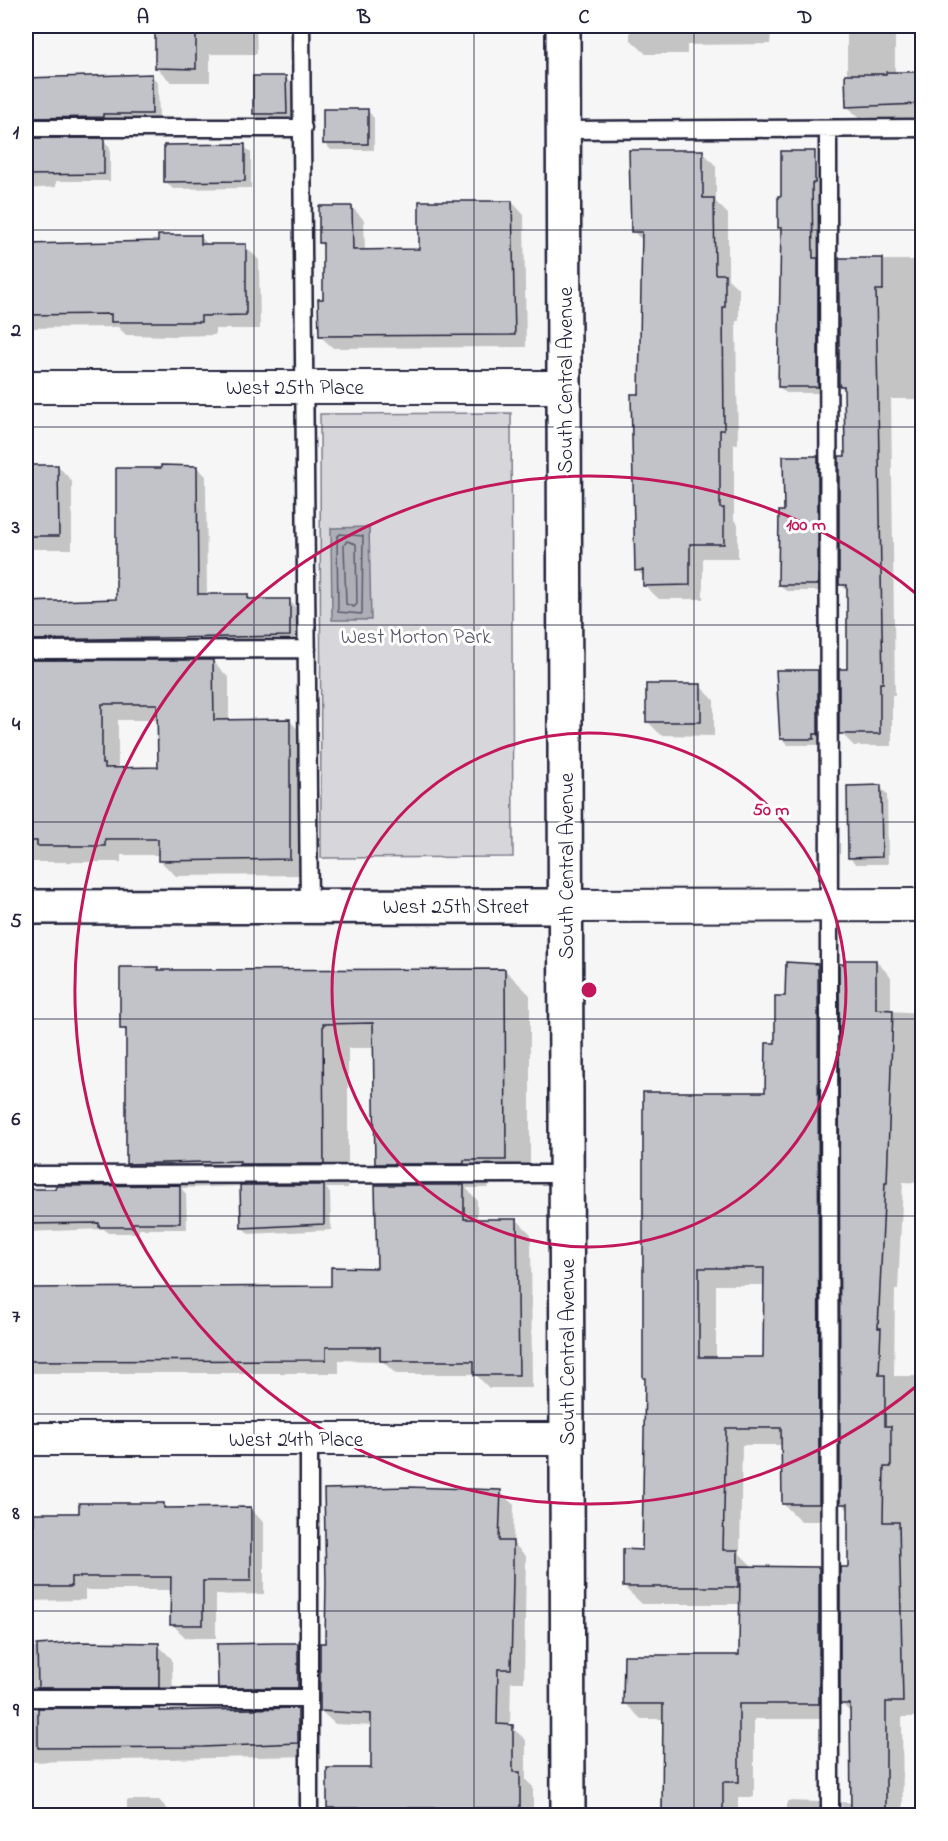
<svg xmlns="http://www.w3.org/2000/svg" width="948" height="1841" viewBox="0 0 948 1841" font-family="'Indie Flower',sans-serif">
  <style>
    .green { fill: #d7d7db; stroke: #7c7c8b; stroke-width: 1.5 }
    .water { fill: #aeaeb7; stroke: #767685; stroke-width: 1.5 }
    .shadow { fill: #0003; fill-rule: evenodd }
    .lines { fill: none; stroke-linecap: round; stroke-linejoin: round }
    .shore { stroke: #5a5a6d; stroke-width: 1.5 }
    .building { fill: #c2c2c9; stroke: #22223b; stroke-width: 1.5; fill-rule: evenodd }
    .service-casing { stroke: #22223b; stroke-width: 21 }
    .minor-casing { stroke: #22223b; stroke-width: 36 }
    .tertiary-casing { stroke: #22223b; stroke-width: 38 }
    .service { stroke: #fff; stroke-width: 16 }
    .minor { stroke: #fff; stroke-width: 32 }
    .tertiary { stroke: #fff; stroke-width: 33 }
    .grid { fill: none; stroke: #22223b; stroke-width: 1.5; stroke-opacity: 0.55 }
    .ring { fill: none; stroke: #c2185b; stroke-width: 3 }
    .labels { text-anchor: middle; stroke-width: 6; stroke-linejoin: round; paint-order: stroke }
    .street-label { font-size: 21px; fill: #22223b; stroke: #fff }
    .park-label { font-size: 21px; fill: #58586b; stroke: #fff }
    .centre { fill: #c2185b; stroke: #fff; stroke-width: 3 }
    .ring-label { font-size: 18px; text-anchor: middle; font-weight: bold; fill: #c2185b; stroke: #fff; stroke-width: 6; stroke-linejoin: round; paint-order: stroke }
    .neatline { fill: none; stroke: #22223b; stroke-width: 2 }
    .grid-label { font-size: 20px; text-anchor: middle; font-weight: bold; fill: #22223b }
  </style>
  <rect width="100%" height="100%" fill="#f6f6f7"/>
  <filter id="ink" filterUnits="userSpaceOnUse"><feTurbulence type="fractalNoise" baseFrequency=".0167" numOctaves="2"/><feDisplacementMap in="SourceGraphic" scale="12" xChannelSelector="R" yChannelSelector="G"/><feConvolveMatrix kernelMatrix="1 2 1 2 8 2 1 2 1" color-interpolation-filters="sRGB"/></filter>
  <g filter="url(#ink)">
    <!-- green -->
    <path class="green" d="M511 413 513 857 321 858 320 414Z"/>
    <!-- water -->
    <path class="water" d="M369 527 371 620H332L331 528Z"/>
    <!-- shadow -->
    <path class="shadow" d="M157 26H256L257 54H210V82H171L157 68Z
      M630 26H922V31H895V73H922V122H863L847 106V32H771L770 44 687 45V54H646L630 39Z
      M152 76 158 83 159 120 26 129V79Z
      M286 78 293 85V120H261L254 114Z
      M368 111 374 118V150H331L324 143Z
      M26 140H103L110 147V181H56V187L26 189Z
      M244 146 251 153V188L173 189 166 182Z
      M702 151 716 166V202L728 214V279L739 289V321H736L738 444H734V520L738 524V558H703V599H659L644 585 645 578 637 570 644 242 633 231Z
      M811 159 818 166 819 261 824 267V393H786L779 387 782 231 780 228 783 197Z
      M512 202 524 215 526 347 333 348 320 336 325 301 324 247 320 243 352 207 364 220 365 251H420Z
      M200 236 209 246H245L259 260 260 329H215V335L174 336 126 335 118 327 26 328V245L160 242Z
      M840 260H922V399H891L895 695H892V746H854L841 733 848 671V592L841 584 847 458 846 391 840 386Z
      M817 458 824 465V591H786L779 584 785 512Z
      M26 466H58L72 481V549H26Z
      M197 467 206 476 207 595H248L253 601H289L299 610 298 645 26 646V603L118 600Z
      M26 661H213L229 678V721L289 720 305 737V875L176 876 159 860V855H121V862H26V873ZM118 720H159V769H118Z
      M818 671 824 678V740H820V745H788L781 738Z
      M700 686 714 700V736L661 735 647 721Z
      M880 787 887 794 888 864H856L849 857Z
      M876 961 891 977V1011L922 1013V1183L903 1182 898 1290H895L894 1376H922V1717H902L903 1816H841L842 1802 852 1803 851 1713 842 1704 850 1568V1512L842 1504Z
      M818 965 835 982 836 1521H801L783 1504V1445H742L740 1554 754 1568H819L834 1584V1719H754V1797H738V1816H661V1802H664V1719H641L625 1703 741 1656V1604H642L624 1587 644 1551 647 1379 767 1094 786 998ZM716 1285H765V1358H716Z
      M157 968 160 972 505 970 530 995V1185H488L489 1188H466L477 1200V1221L517 1220 531 1234 532 1388H489L475 1374H396L382 1361 339 1360V1373H26V1288H332L378 1269 400 1186 376 1163 374 1048H348V1188H326L330 1193 331 1230 249 1234 242 1227V1186L181 1188 186 1194 187 1229H139V1233H108L104 1229 26 1232V1190L151 1187 128 1164V1034L122 1028Z
      M500 1492 514 1505 513 1543 526 1556 524 1682H511L510 1726 526 1740V1780L533 1787V1816H337L329 1807 372 1770 373 1726 335 1724 321 1711 326 1645Z
      M163 1505 168 1510 250 1508 264 1523V1594L216 1595V1638H186L172 1624V1590H85V1600L26 1601V1515L81 1514Z
      M80 1644 158 1645 172 1659 173 1701H41L31 1706V1710H159L161 1712 298 1710 312 1724V1756L26 1762V1648Z
      M298 1645 312 1659V1701H234L219 1687Z
      M127 1800H159L171 1813 206 1812 209 1816H127Z
      M787 1801 819 1802 833 1816H787Z
      M26 1810H70L76 1816H26Z"/>
    <g class="lines">
      <!-- shore -->
      <path class="shore" d="M340 534 363 536 362 614 338 612 337 537Z
        M347 541 356 544 357 604 354 607 346 604 344 545Z"/>
    </g>
    <!-- building -->
    <path class="building" d="M155 26H196V69L155 68Z
      M886 72H920V104L846 107 845 74H886Z
      M152 74V114H103V117L26 118V78Z
      M253 76H286L287 114H253Z
      M323 109H368V144H323Z
      M26 138H104V174L26 175Z
      M245 144V181L164 182V145Z
      M629 150H703V198H714L715 274H725V307H723L724 430H720V508H724V544H690V585L643 586V570L635 571 631 394H639L642 232H631Z
      M781 151H815V183H812L813 258H818V387H778L781 228H778V196H781Z
      M419 201H512L515 335 319 336 318 299H323V243H319V206H352L353 250 419 249Z
      M158 235H201V244H246V315L201 316V322H111V314L26 315V244L158 241Z
      M839 258H883V290H876L883 683H880V734H839V669H847V585H839V456H845L844 386H839Z
      M783 456H818V585H778L779 511H784Z
      M26 465H58L59 536H26Z
      M161 465 197 466 198 594H248V599H290V636L26 640V602L116 599V468H161Z
      M26 660H213L214 720 290 719V859L158 861V839H105V846H37V841H26ZM102 704H157L158 767 105 768V764H102Z
      M776 670H818V734H814V739H780Z
      M646 684H701V722H646Z
      M881 785 882 857 848 858 847 786Z
      M845 960H876V1009L893 1010 887 1183H885L878 1328H881L879 1375H885V1426H891V1467H884L883 1522H899L903 1702H886V1815H851L850 1704H840V1567H848V1504H840L839 964H845Z
      M786 962 818 964 819 1504H782L781 1428H726L723 1550H738V1587H623V1549L642 1550 645 1378H643V1092H765L766 1043H775V996H785ZM699 1268H764L763 1357H699Z
      M120 967H158V970L505 969 506 1160H464V1164H375L373 1023 323 1024 324 1164H240V1161L126 1164V1029H120Z
      M180 1185V1223H133V1227H99V1223L26 1224V1189H56V1186Z
      M240 1185H324V1224L241 1228Z
      M375 1185H464V1219H517L519 1375H474V1361H380V1347H326V1360L26 1361V1288L331 1286V1267L377 1268Z
      M408 1487 501 1490 499 1541H513V1579L511 1669H498L497 1724 513 1725V1772H520V1808H327V1768H371V1714L320 1711V1643H325L326 1582 324 1489Z
      M79 1503H164V1508L251 1507V1581H203V1625H170L171 1577H71V1587H34V1513H79Z
      M740 1566 819 1567V1704H739V1782H723V1815H662L663 1704H623L624 1655H739Z
      M80 1642 159 1643V1688H38L37 1645Z
      M276 1643H298V1688H218L217 1644Z
      M38 1708H160V1711L298 1708V1743L203 1747 38 1748Z"/>
    <g class="lines">
      <!-- service casing -->
      <g class="service-casing">
        <path id="service" d="M301 26 309 906
          M26 128H303
          M828 129 830 1816
          M564 130 922 128
          M26 650 307 649
          M26 1175 567 1174
          M309 1439V1816
          M26 1698H309"/>
      </g>
      <!-- minor casing -->
      <g class="minor-casing">
        <path id="minor" d="M26 387H565
          M566 906 922 905
          M26 1439H567"/>
      </g>
      <!-- tertiary casing -->
      <g class="tertiary-casing">
        <path id="tertiary" d="M563 26 568 1816
          M26 907 566 906"/>
      </g>
      <!-- service -->
      <use href="#service" class="service"/>
      <!-- minor -->
      <use href="#minor" class="minor"/>
      <!-- tertiary -->
      <use href="#tertiary" class="tertiary"/>
    </g>
  </g>
  <!-- grid -->
  <path class="grid" d="M254 26V1816M474 26V1816M694 26V1816M26 230H922M26 427H922M26 625H922M26 822H922M26 1019H922M26 1216H922M26 1414H922M26 1611H922"/>
  <!-- distance rings -->
  <g class="ring">
    <circle cx="589" cy="990" r="257"/>
    <path d="M919 1384A514 514 0 1 1 919 596"/>
  </g>
  <g class="labels">
    <!-- street labels -->
    <g class="street-label">
      <text transform="translate(565 380) rotate(-90)" y="7">South Central Avenue</text>
      <text x="295" y="394">West 25th Place</text>
      <text transform="translate(566 866) rotate(-90)" y="7">South Central Avenue</text>
      <text x="456" y="913">West 25th Street</text>
      <text transform="translate(567 1352) rotate(-90)" y="7">South Central Avenue</text>
      <text x="296" y="1446">West 24th Place</text>
    </g>
    <!-- park labels -->
    <g class="park-label">
      <text x="416" y="643">West Morton Park</text>
    </g>
  </g>
  <circle cx="589" cy="990" r="9" class="centre"/>
  <g class="ring-label">
    <text x="806" y="530">100 m</text>
    <text x="771" y="815">50 m</text>
  </g>
  <!-- margin -->
  <rect width="948" height="1841" fill="none" stroke="#fff" stroke-width="66"/>
  <rect x="33" y="33" width="882" height="1775" class="neatline"/>
  <g class="grid-label">
    <text x="143" y="23">A</text>
    <text x="364" y="23">B</text>
    <text x="584" y="23">C</text>
    <text x="805" y="23">D</text>
    <text x="16" y="138">1</text>
    <text x="16" y="336">2</text>
    <text x="16" y="533">3</text>
    <text x="16" y="730">4</text>
    <text x="16" y="927">5</text>
    <text x="16" y="1125">6</text>
    <text x="16" y="1322">7</text>
    <text x="16" y="1519">8</text>
    <text x="16" y="1716">9</text>
  </g>
</svg>
